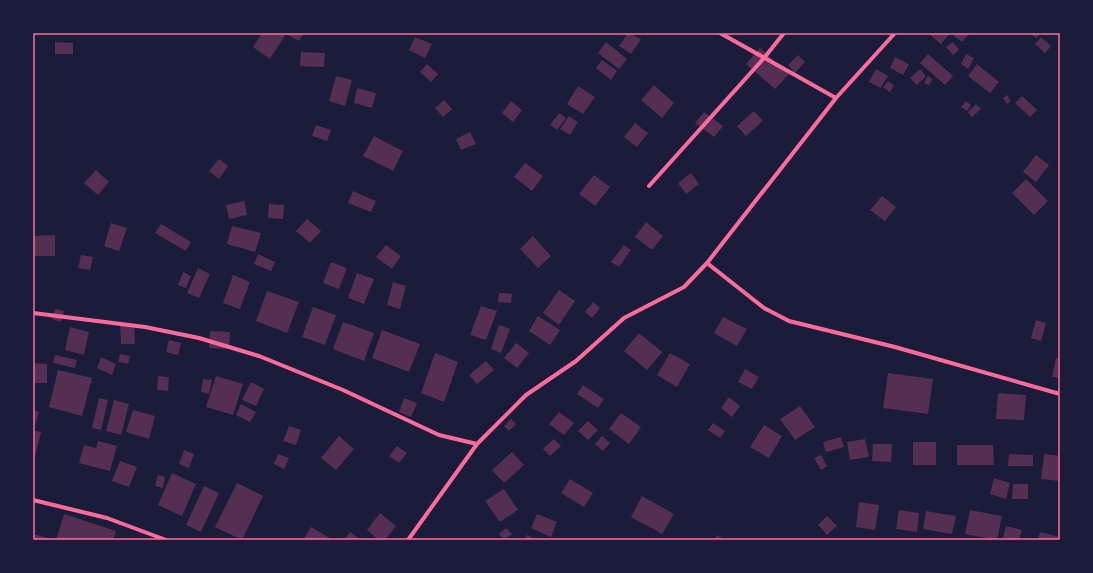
<svg xmlns="http://www.w3.org/2000/svg" width="1093" height="573" viewBox="0 0 1093 573" font-family="'Space Grotesk',sans-serif">
  <style>
    .building { fill: #542f53 }
    .lines { fill: none; stroke-linecap: round; stroke-linejoin: round }
    .minor { stroke: #ff6b9d; stroke-width: 4 }
    .neatline { fill: none; stroke: #ff6b9d; stroke-width: 1.5 }
  </style>
  <rect width="100%" height="100%" fill="#1b1b3a"/>
  <!-- building -->
  <path class="building" d="M262 33H304L299 41 286 34 270 59 253 47Z
    M628 33 641 39 631 54 619 46Z
    M928 33H950L941 44Z
    M956 33H970L962 42 954 36Z
    M1030 33H1041L1036 38Z
    M415 37 432 44 425 58 409 50Z
    M1041 37 1051 46 1045 53 1035 44Z
    M55 42 73 43V54H55Z
    M606 42 627 59 619 69 598 53Z
    M953 42 959 50 953 55 946 47Z
    M760 48 789 74 775 89 746 64Z
    M301 52 325 53 324 67 300 66Z
    M928 54 953 76 945 85 920 63Z
    M966 54 974 58 968 69 961 64Z
    M798 55 805 62 795 73 788 65Z
    M895 57 909 64 903 75 890 68Z
    M602 60 617 71 611 80 596 68Z
    M427 64 438 74 431 82 420 72Z
    M977 64 999 82 990 93 968 76Z
    M876 69 888 76 881 88 869 82Z
    M920 69 926 76 917 85 910 78Z
    M336 76 352 80 345 106 329 101Z
    M928 76 932 79 929 85 924 83Z
    M888 81 894 85 890 92 883 88Z
    M654 85 674 103 662 118 641 100Z
    M578 86 595 97 583 114 567 104Z
    M357 88 376 93 372 108 354 103Z
    M1007 95 1011 101 1007 104 1003 98Z
    M1022 96 1037 110 1030 117 1015 103Z
    M444 100 452 109 443 117 435 108Z
    M511 101 522 110 513 122 502 113Z
    M966 101 971 105 967 111 961 107Z
    M976 104 981 109 972 117 968 112Z
    M754 111 763 121 746 136 737 126Z
    M704 112 723 126 714 137 695 123Z
    M559 113 566 118 557 130 550 125Z
    M569 116 578 122 570 135 560 129Z
    M635 123 648 133 637 147 624 137Z
    M316 125 331 130 327 141 312 136Z
    M470 132 476 144 461 150 456 139Z
    M374 136 403 151 393 171 363 156Z
    M1036 155 1049 165 1036 182 1023 172Z
    M219 159 228 166 219 179 209 171Z
    M525 163 543 176 532 191 514 177Z
    M96 170 109 182 98 195 84 183Z
    M691 173 699 184 686 194 678 183Z
    M594 175 610 187 595 206 579 194Z
    M1026 179 1048 201 1034 215 1012 193Z
    M353 191 376 201 371 212 348 203Z
    M882 196 896 207 885 221 870 210Z
    M244 201 247 215 229 219 226 205Z
    M269 204 284 205 283 219 268 218Z
    M307 219 321 231 310 243 296 231Z
    M646 222 663 236 652 250 635 237Z
    M111 223 127 228 119 251 104 246Z
    M161 224 191 242 186 251 155 233Z
    M232 226 261 233 255 252 227 244Z
    M55 235V256H33V236Z
    M533 236 551 256 538 268 520 249Z
    M386 245 401 256 392 269 376 257Z
    M624 245 631 250 619 267 611 262Z
    M258 254 275 262 271 271 254 264Z
    M81 255 93 257 90 270 78 268Z
    M331 262 347 268 339 289 323 283Z
    M198 268 210 274 199 298 187 293Z
    M183 272 191 276 186 288 178 285Z
    M357 273 374 279 364 304 348 298Z
    M233 275 250 282 240 309 223 303Z
    M393 282 406 286 400 309 387 305Z
    M559 290 575 301 559 325 543 313Z
    M267 291 299 302 287 333 256 321Z
    M499 293 512 294 511 303 498 302Z
    M593 302 600 308 592 318 585 312Z
    M481 306 497 311 486 340 470 335Z
    M313 307 336 315 325 345 302 337Z
    M55 309 64 311 61 322 52 319Z
    M538 316 560 330 550 345 529 331Z
    M723 317 747 329 737 346 714 333Z
    M1036 320 1046 323 1041 341 1031 338Z
    M343 322 374 333 364 361 333 349Z
    M120 324H134L135 344H121Z
    M499 325 510 329 501 353 491 349Z
    M70 327 89 332 84 355 65 350Z
    M382 330 420 344 409 372 372 358Z
    M210 331 230 332 229 349 209 348Z
    M639 333 662 352 647 370 624 351Z
    M169 340 181 343 178 355 166 352Z
    M516 343 529 353 517 368 504 358Z
    M435 353 458 362 444 402 421 393Z
    M670 353 690 364 677 387 657 375Z
    M120 354 130 356 128 364 118 362Z
    M55 355 77 360 75 368 53 363Z
    M101 357 116 364 112 375 97 368Z
    M1056 358 1060 359V378L1052 377Z
    M486 361 494 370 477 384 469 375Z
    M33 363 47 364V383H33Z
    M745 369 759 377 752 389 738 382Z
    M58 370 92 378 82 416 49 407Z
    M888 373 933 379 928 414 883 408Z
    M158 376 169 377 168 391 157 390Z
    M216 376 243 384 233 415 206 407Z
    M203 379 212 380 209 394 201 392Z
    M251 382 264 389 256 406 242 400Z
    M583 385 604 399 598 408 577 394Z
    M998 393 1026 395 1024 420 996 419Z
    M729 397 740 406 732 417 721 408Z
    M99 398 108 400 101 430 92 428Z
    M404 398 417 403 411 417 399 412Z
    M114 400 129 404 121 435 106 431Z
    M241 404 256 412 250 422 236 415Z
    M800 406 815 427 795 440 780 419Z
    M33 410 39 412 35 424H33Z
    M133 410 155 416 149 439 126 432Z
    M559 412 574 423 564 435 549 424Z
    M621 413 641 427 629 444 609 429Z
    M511 419 516 424 509 431 504 426Z
    M588 421 598 430 588 440 578 431Z
    M713 423 725 431 720 438 708 430Z
    M764 425 782 436 769 458 750 447Z
    M289 426 301 430 296 445 283 441Z
    M33 430 41 432 34 461H33Z
    M339 436 354 449 336 470 321 458Z
    M602 436 610 443 603 451 595 444Z
    M841 437 844 447 826 452 823 442Z
    M554 439 561 446 550 456 543 449Z
    M865 439 869 457 850 460 847 442Z
    M98 441 117 446 110 471 79 463 84 445 96 448Z
    M913 442H936V465H913Z
    M873 444H892L891 462 872 461Z
    M957 445H993L994 465H957Z
    M397 446 407 453 399 463 389 456Z
    M184 450 194 454 189 468 179 464Z
    M512 452 524 465 504 483 492 470Z
    M278 454 289 458 284 469 274 464Z
    M1009 454 1033 455V466H1008Z
    M1044 454 1060 456V481L1041 479Z
    M821 455 827 466 821 470 814 458Z
    M120 461 137 467 129 487 112 481Z
    M172 473 196 484 182 516 158 505Z
    M158 475 165 477 163 488 155 486Z
    M994 478 1010 483 1006 499 990 494Z
    M570 479 593 493 584 507 561 493Z
    M237 483 263 496 242 540 215 527Z
    M1013 484H1028V499H1012Z
    M204 486 219 493 201 532 186 525Z
    M504 489 518 510 500 522 485 501Z
    M642 496 674 514 662 534 631 517Z
    M859 502 879 505 875 530 856 527Z
    M899 510 919 513 917 532 896 529Z
    M970 510 1002 516 997 540 965 534Z
    M926 511 956 516 952 534 923 529Z
    M380 513 396 526 385 540H379L367 530Z
    M64 514 116 531 113 540H56Z
    M537 514 557 522 551 537 531 528Z
    M827 516 837 526 827 535 818 525Z
    M1006 526 1022 530 1019 540 1003 538Z
    M311 527 333 540H303Z
    M506 528 512 534 504 540 499 534Z
    M350 532 361 540H344Z
    M1040 532 1060 537V540H1038Z
    M33 534 48 538V540H33Z
    M527 535 536 540H524Z
    M717 535 725 540H714Z"/>
  <g class="lines">
    <!-- minor -->
    <path class="minor" d="M720 33 836 98
      M649 186 764 58 784 33
      M707 263 764 308 789 321 895 347 1060 394
      M33 313 145 327 199 338 259 356 343 390 439 435 477 444
      M33 500 107 518 166 540
      M408 540 477 444 526 395 576 361 624 318 684 287 707 263 836 98 895 33"/>
  </g>
  <!-- border -->
  <rect width="1093" height="573" fill="none" stroke="#1b1b3a" stroke-width="68"/>
  <rect x="34" y="34" width="1025" height="505" class="neatline"/>
</svg>
